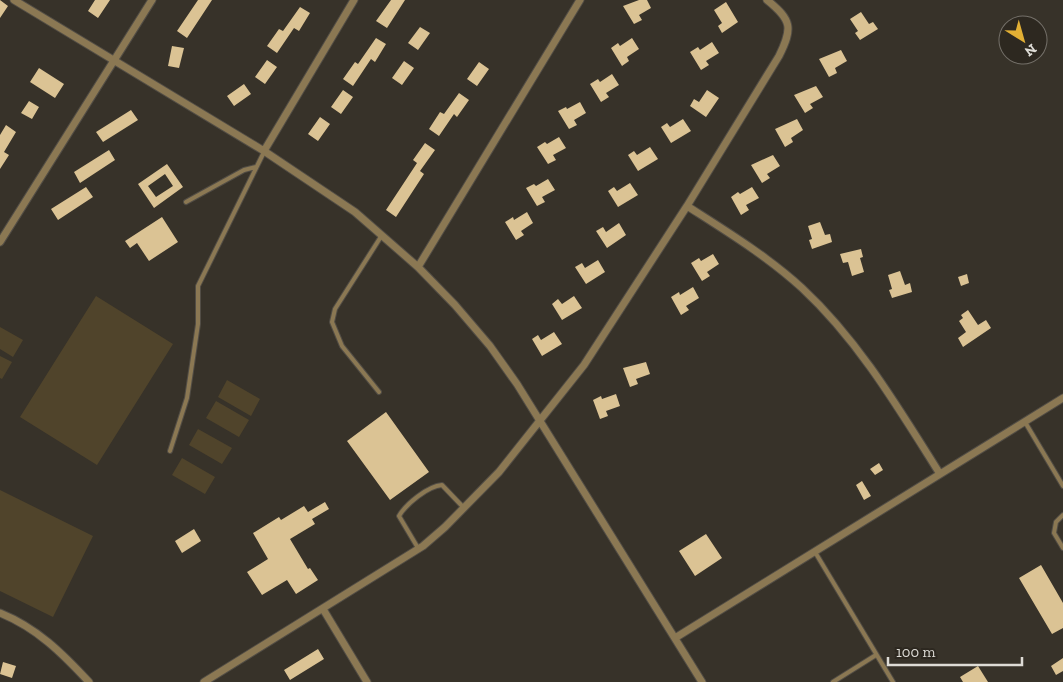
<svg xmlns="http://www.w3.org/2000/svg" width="1063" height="682" viewBox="0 0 1063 682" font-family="'Zilla Slab',serif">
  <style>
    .green { fill: #50442b }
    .building { fill: #dbc394; fill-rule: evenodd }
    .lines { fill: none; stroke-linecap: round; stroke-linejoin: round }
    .service-casing { stroke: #524d45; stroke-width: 6 }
    .minor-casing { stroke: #524d45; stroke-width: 9 }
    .service { stroke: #8b7853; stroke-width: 4 }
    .minor { stroke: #8b7853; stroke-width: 7 }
  </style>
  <rect width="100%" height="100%" fill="#373229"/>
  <!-- green -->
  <path class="green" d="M96 296 173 344 97 465 20 417Z
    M0 327 23 340 13 357 0 349Z
    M0 356 12 362 2 379 0 378Z
    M227 380 260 399 251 416 218 397Z
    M216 401 249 420 239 437 206 418Z
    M198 429 232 448 222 464 189 445Z
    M182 458 215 477 205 494 172 475Z
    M0 490 93 536 53 617 0 591Z"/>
  <!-- building -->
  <path class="building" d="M0 0 8 6 0 18Z
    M95 0H110L98 18 88 11Z
    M198 0H212L187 38 177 31Z
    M391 0H405L387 28 376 21Z
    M639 0H647L651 8 639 15 642 20 634 24 623 6Z
    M726 2 738 22 722 33 718 26 722 23 714 10Z
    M300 7 310 13 299 31 294 28 277 53 267 46 279 29 283 31Z
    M861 12 869 24 873 22 878 29 860 40 855 33 858 31 850 19Z
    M420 27 430 33 418 50 408 43Z
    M376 38 386 44 375 62 371 59 353 86 343 79 355 62 358 64Z
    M632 38 639 49 627 57 629 61 622 66 611 48 618 43 620 46Z
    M712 42 719 53 706 61 709 65 701 70 690 52 698 47 700 50Z
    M172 46 184 48 179 68 168 66Z
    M841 50 847 61 835 68 837 73 829 77 819 59Z
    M267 60 277 67 265 84 255 77Z
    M404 61 414 68 402 85 392 78Z
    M479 62 489 69 477 86 467 79Z
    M39 68 64 84 55 98 30 82Z
    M612 74 619 85 606 93 609 97 601 102 590 84 598 79 600 82Z
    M244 84 251 94 234 106 227 96Z
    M816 86 823 97 810 104 813 108 805 113 794 95Z
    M343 90 353 97 341 114 331 107Z
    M707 90 719 98 706 117 690 106 694 99 699 102Z
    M459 93 469 100 457 117 454 114 439 136 429 129 440 112 444 114Z
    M29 101 39 107 32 119 21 113Z
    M580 102 586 113 574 120 577 125 569 129 558 111 566 107 567 109Z
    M131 110 138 120 103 142 96 132Z
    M320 117 330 124 318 141 308 134Z
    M683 119 691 131 671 143 661 127 667 123 670 127Z
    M797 119 803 130 791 138 793 142 785 147 775 129Z
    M6 125 16 132 4 152 9 155 0 169V135Z
    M559 137 566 148 553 155 556 160 548 164 537 147 545 142 547 144Z
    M425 143 435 150 420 171 424 174 396 217 386 210 417 163 413 160Z
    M650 147 658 159 638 171 628 155 634 151 637 155Z
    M109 150 115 160 80 183 74 172Z
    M773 155 780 166 767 174 770 178 762 183 751 165Z
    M167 164 183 187 154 208 138 184ZM165 174 173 186 156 197 148 186Z
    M548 179 555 190 542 197 545 202 537 206 526 188 534 184 536 186Z
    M630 183 638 195 618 207 608 191 614 187 617 191Z
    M86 187 93 197 58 220 51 209Z
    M752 187 759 198 746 205 749 210 741 215 731 197 738 192 740 194Z
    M527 212 533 223 521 231 524 235 516 240 505 222 513 217 514 220Z
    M162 217 178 242 149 261 137 243 130 248 125 241Z
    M820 222 825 235 830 234 832 242 812 249 809 240 812 239 808 226Z
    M619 223 626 235 607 248 596 231 603 227 606 232Z
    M861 249 863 257 860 258 864 272 852 276 848 262 843 263 840 254Z
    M713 254 719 264 707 272 710 276 702 281 691 263 699 258 701 261Z
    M598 260 605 272 586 284 575 267 582 263 585 268Z
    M900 271 905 285 910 283 912 292 892 298 889 290 892 289 888 275Z
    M967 274 969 283 961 286 958 277Z
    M693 287 699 298 686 306 689 310 681 315 671 297 679 292 680 295Z
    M574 296 582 308 562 320 552 304 558 299 562 304Z
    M968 310 978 325 986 320 991 328 963 347 958 338 966 332 959 321 963 318 961 315Z
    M554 332 562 344 542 356 532 339 538 335 541 340Z
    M646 362 650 374 636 379 638 384 630 387 623 368Z
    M616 394 620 406 606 411 608 416 600 419 593 400 601 396 602 399Z
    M386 412 429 472 390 500 347 441Z
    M879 463 883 470 875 475 870 469Z
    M862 481 871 496 864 500 856 485Z
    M325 502 329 509 312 519 315 524 290 539 308 569 310 568 318 580 296 594 287 580 262 595 247 572 268 559 253 533 279 517 281 520 304 506 308 512Z
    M194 529 201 541 182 553 175 541Z
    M706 534 722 558 695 576 679 551Z
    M1041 565 1063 603V628L1052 634 1019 578Z
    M318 649 324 659 290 680 284 670Z
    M1063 658V671L1056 675 1051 666Z
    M3 662 16 666 12 678 0 674Z
    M978 666 988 682H963L960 677Z"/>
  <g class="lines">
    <!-- service casing -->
    <g class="service-casing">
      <path id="service" d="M186 202 244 170 256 167
        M379 392 342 346 332 322 335 309 382 235
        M1025 422 1063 486
        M170 451 187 398 198 324V286L264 152
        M1063 515 1056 522 1054 533 1063 548
        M418 548 399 516C406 504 428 486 442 485L464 508
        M815 552 893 682
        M833 682 876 655"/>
    </g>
    <!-- minor casing -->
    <g class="minor-casing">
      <path id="minor" d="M14 0 264 151 355 212 418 267 455 305 490 346 517 384 702 682
        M264 151 354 0
        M687 206C726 231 767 256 802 288 859 341 899 409 940 474
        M0 242 152 0
        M418 267 580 0
        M323 609 367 682
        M0 613C37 628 62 653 89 682
        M675 638 1063 398
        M204 682 423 546 445 527 499 472 584 365 687 206 779 56C793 28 792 20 767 0"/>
    </g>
    <!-- service -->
    <use href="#service" class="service"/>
    <!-- minor -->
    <use href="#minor" class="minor"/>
  </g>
  <!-- north arrow -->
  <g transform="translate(1023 40) rotate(143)"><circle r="24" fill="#2d2820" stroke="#747069"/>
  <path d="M0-4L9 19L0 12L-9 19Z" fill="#e2af34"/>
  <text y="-8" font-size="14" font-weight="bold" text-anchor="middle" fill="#dedcd6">N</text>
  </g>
  <!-- scale -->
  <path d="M888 657v8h134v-8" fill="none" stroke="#dedcd6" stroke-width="2.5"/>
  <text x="896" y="657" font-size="15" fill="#dedcd6" stroke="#2d2820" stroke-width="4" paint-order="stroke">100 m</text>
</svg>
